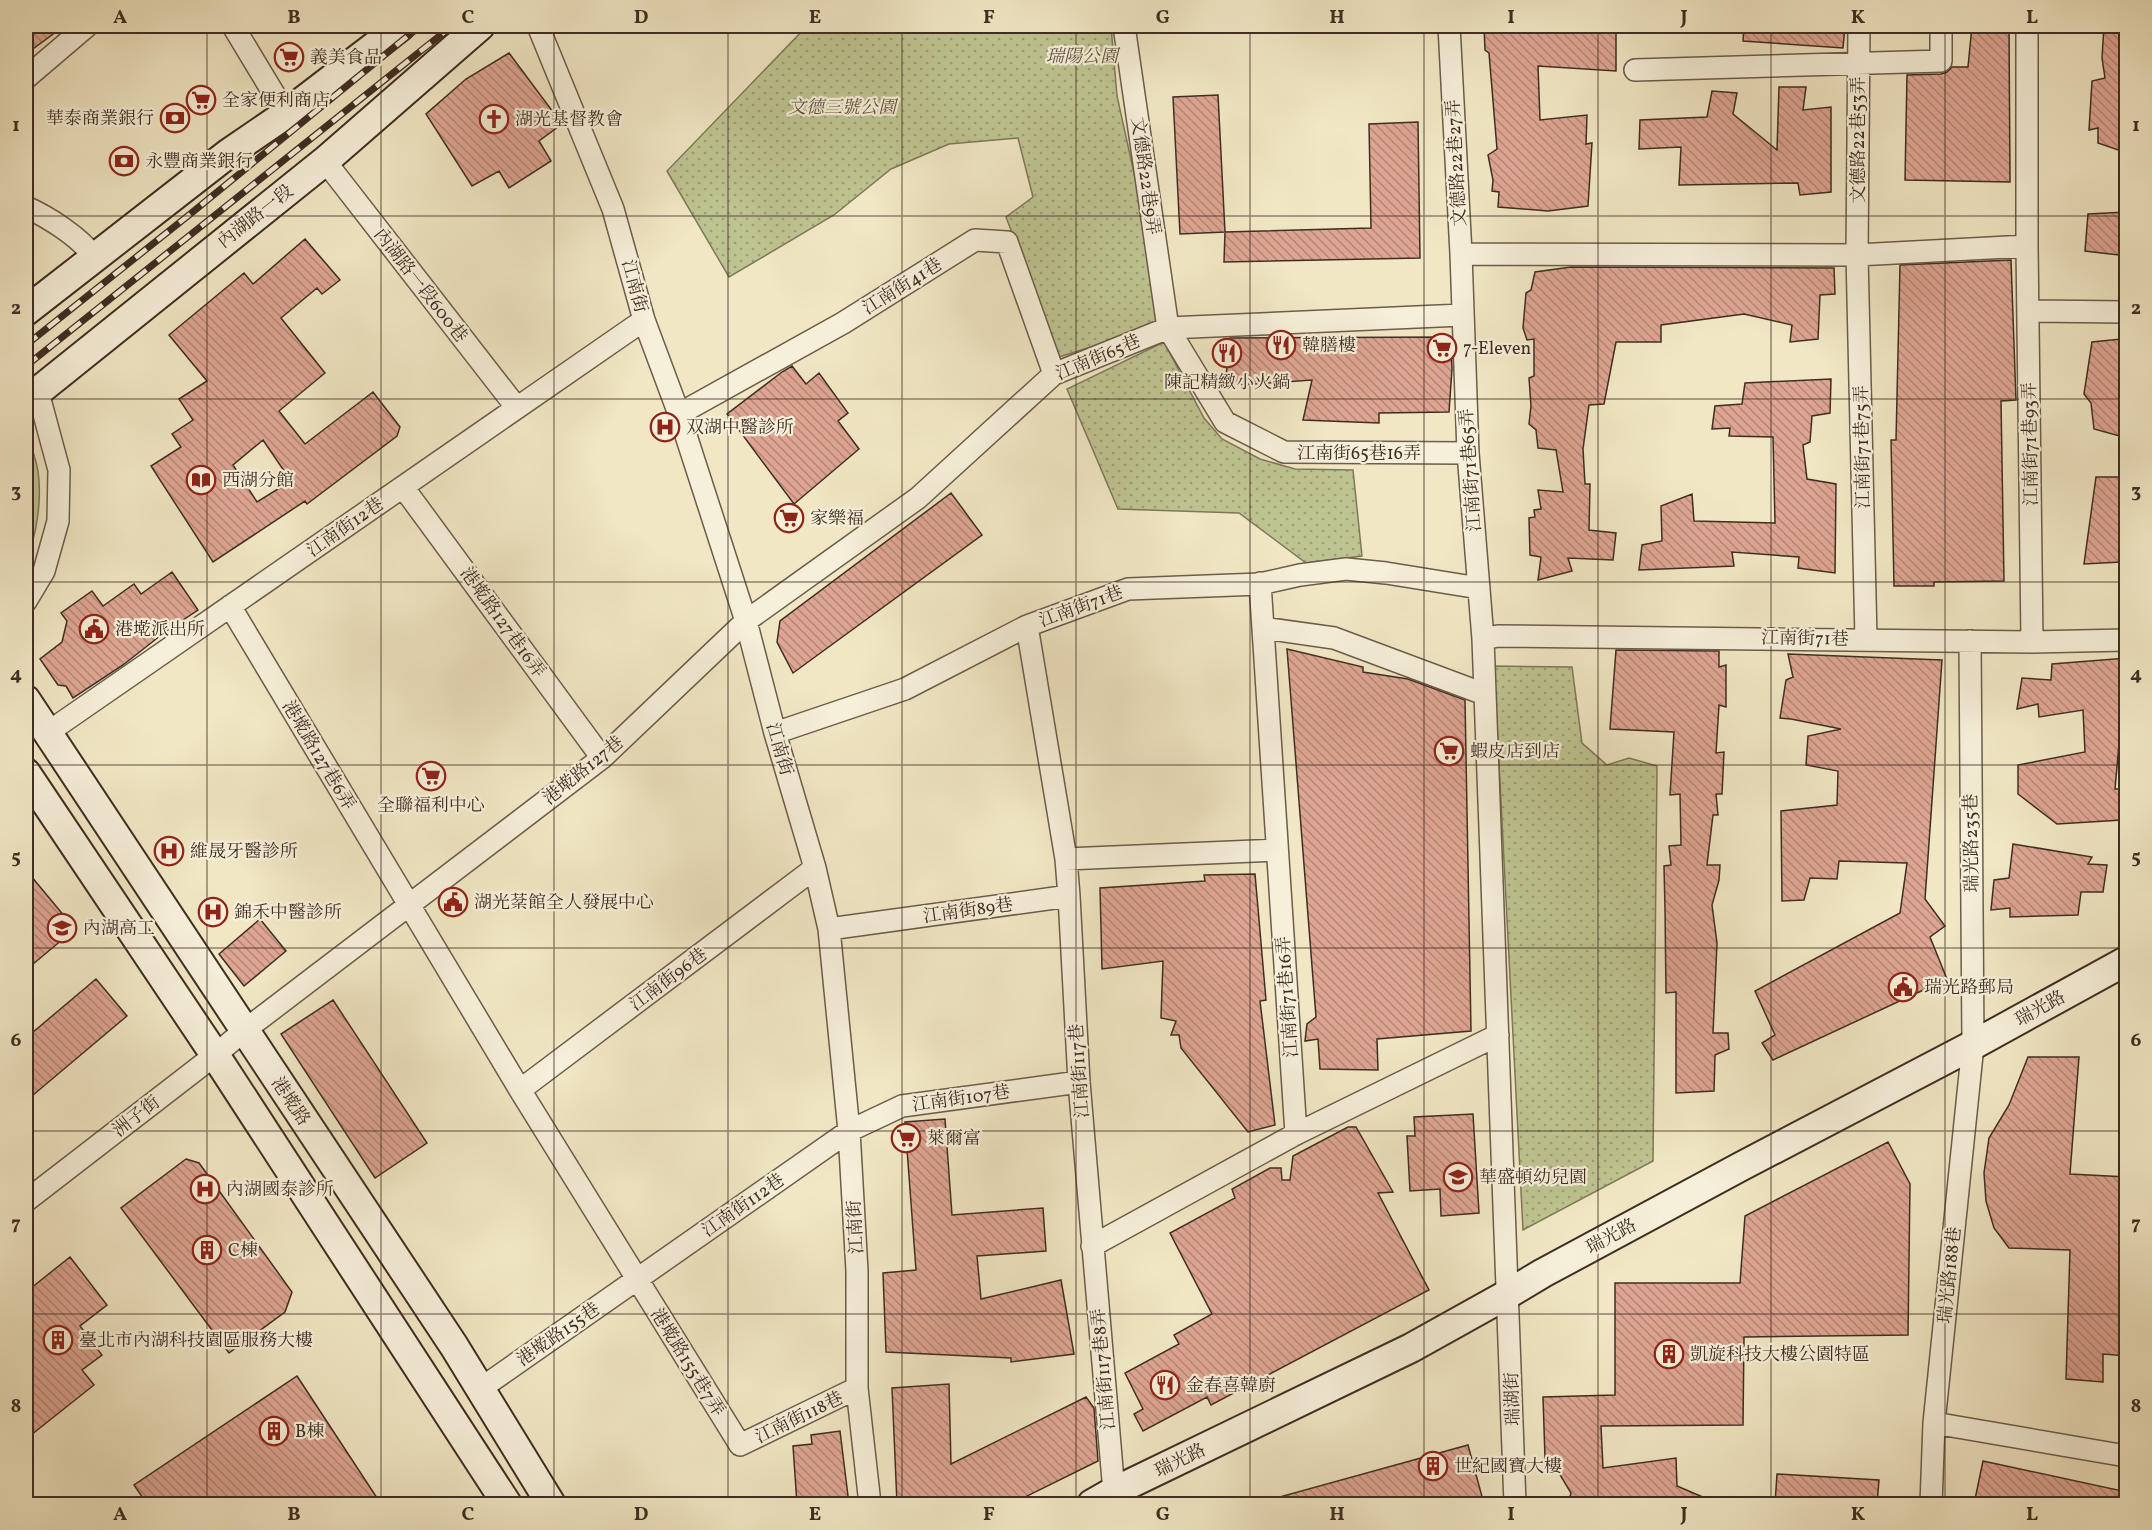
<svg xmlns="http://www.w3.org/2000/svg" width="2152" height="1530" viewBox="0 0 2152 1530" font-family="Vollkorn,'Noto Serif TC',serif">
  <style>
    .grass { fill: url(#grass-tufts); stroke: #7e785a; stroke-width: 1.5 }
    .park { fill: url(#park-dots); stroke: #7e785a; stroke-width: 1.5 }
    .building { fill: url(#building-back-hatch); stroke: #3f2d23; stroke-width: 1.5; fill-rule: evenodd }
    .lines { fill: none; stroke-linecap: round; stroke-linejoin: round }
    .street-casing { stroke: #6c5c4b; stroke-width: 24 }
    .secondary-casing { stroke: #3f2d23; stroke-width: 32 }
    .street { stroke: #f6efd9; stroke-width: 21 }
    .secondary { stroke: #f6efd9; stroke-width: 28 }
    .rail-casing { stroke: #3f2d23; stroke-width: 7 }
    .rail { stroke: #f6efd9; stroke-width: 4.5; stroke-dasharray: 14; stroke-linecap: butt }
    .grid { fill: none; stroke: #3f2d23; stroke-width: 1.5; stroke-opacity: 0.55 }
    .labels { text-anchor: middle; stroke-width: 4.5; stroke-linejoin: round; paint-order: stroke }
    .park-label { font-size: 18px; font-style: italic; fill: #5f533e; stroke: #f6efd9 }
    .poi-label { font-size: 18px; fill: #3f2d23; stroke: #f6efd9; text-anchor: start }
    .street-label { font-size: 18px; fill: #3f2d23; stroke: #f6efd9 }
    .neatline { fill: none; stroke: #3f2d23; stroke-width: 2 }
    .grid-label { font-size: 20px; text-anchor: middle; font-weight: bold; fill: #3f2d23 }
  </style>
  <defs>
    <pattern id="grass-tufts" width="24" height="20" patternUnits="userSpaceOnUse" patternTransform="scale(1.5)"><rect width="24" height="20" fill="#bec491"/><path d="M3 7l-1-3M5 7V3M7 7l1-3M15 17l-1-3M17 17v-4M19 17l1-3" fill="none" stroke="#9ca076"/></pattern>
    <pattern id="park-dots" width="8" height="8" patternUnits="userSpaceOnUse" patternTransform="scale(1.5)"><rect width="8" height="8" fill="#bec491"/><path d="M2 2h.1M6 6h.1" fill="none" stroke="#9ca076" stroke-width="1.8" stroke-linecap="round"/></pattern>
    <pattern id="building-back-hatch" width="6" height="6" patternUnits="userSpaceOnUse" patternTransform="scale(1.5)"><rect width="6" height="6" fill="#dea592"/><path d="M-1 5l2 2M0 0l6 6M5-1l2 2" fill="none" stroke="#b58777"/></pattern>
  </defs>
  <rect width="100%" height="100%" fill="#f1e7c4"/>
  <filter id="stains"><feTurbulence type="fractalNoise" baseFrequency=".00333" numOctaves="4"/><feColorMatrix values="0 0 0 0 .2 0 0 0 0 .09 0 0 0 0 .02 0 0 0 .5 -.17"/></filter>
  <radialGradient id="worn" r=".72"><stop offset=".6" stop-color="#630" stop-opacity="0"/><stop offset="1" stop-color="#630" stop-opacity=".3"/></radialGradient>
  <!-- grass -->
  <path class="grass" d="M27 434C31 446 36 459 38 471 42 499 37 535 26 561V436Z"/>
  <!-- park -->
  <path class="park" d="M807 26H1111L1117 96 1167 323 1059 357 1006 217 1033 197 1018 138 949 144 891 169 834 215 729 277 667 171Z
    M1164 342 1204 418 1222 439 1260 459 1295 469 1353 470 1362 556 1306 563 1239 513 1118 509 1067 389Z
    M1494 666 1572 667 1582 743 1607 765 1629 758 1657 766 1653 1161 1523 1230Z"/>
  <!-- building -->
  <path class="building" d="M26 26H64L26 54Z
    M1484 26H1616V71L1538 66 1540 120 1587 115 1586 144 1592 143 1588 206 1548 211 1498 207 1499 192 1492 191 1493 180 1488 155 1497 149 1489 53 1485 50Z
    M1744 26H1845L1843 48 1743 41Z
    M1972 26H2009L2010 182 1905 180 1907 75 1941 74 1947 72 1952 67H1968Z
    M2104 26H2127V153L2098 143V128L2089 130 2092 81 2105 78 2102 58Z
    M509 53 562 124 539 141 551 161 509 188 499 171 472 186 426 114 466 79Z
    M1779 87H1806L1803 110 1831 107V192L1800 195 1798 183 1679 185 1681 147 1639 149 1640 120 1707 117 1712 91 1737 93 1733 114 1777 150Z
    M1218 95 1225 232 1180 234 1173 97Z
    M1418 122 1420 258 1224 262 1225 232 1371 228 1369 124Z
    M2127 212V256L2085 251 2088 214Z
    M305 239 340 280 322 294 317 288 281 318 325 373 279 411 305 444 373 392 400 427 397 436 307 504 305 501 213 562 151 466 181 447 172 434 193 420 179 399 207 381 169 335 244 273 253 284ZM263 440 291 481 257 502 233 465Z
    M2011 260 2016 400 2001 401 2004 581 1934 582V586H1894L1891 440H1896L1900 265Z
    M1571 267 1834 268 1835 294 1820 295 1818 339 1790 342 1792 325 1744 314 1661 325V342H1616L1604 404 1589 405 1583 449 1585 484H1590L1589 530 1616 533 1613 560 1568 558 1572 571 1538 580 1541 557 1530 555 1529 518 1535 517 1534 510 1541 509 1538 490 1563 492 1556 450 1538 448 1536 430 1529 424 1531 406 1529 378 1534 376V339L1527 340 1523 328 1526 293 1531 290 1535 272Z
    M1451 337 1452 369 1449 412 1379 413V423L1303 420 1312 380 1225 386 1230 338Z
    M2121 339V355H2127V438L2094 429 2091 403 2084 394 2092 342Z
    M792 366 806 384 819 373 848 413 838 421 859 449 794 504 727 414 782 372Z
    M1831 379 1830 413 1812 416 1810 442 1803 445 1807 479 1836 484 1835 573 1798 568 1799 557 1732 552 1734 566 1639 570 1642 545 1662 541 1661 506 1692 494 1694 521 1775 523 1773 437 1729 436 1730 428 1712 429 1715 406 1742 404 1745 383Z
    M2096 477H2127V546H2120L2121 562 2084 564Z
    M951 493 982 535 793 673 777 642 780 621Z
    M172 572 198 610 165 632 123 665 73 698 66 686 58 685 40 659 62 642 67 621 61 613 92 591 103 606 134 584 141 594Z
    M1287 649 1363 667V672L1408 679 1465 700 1471 1031 1377 1039 1378 1070 1320 1069 1318 1039 1305 1041 1307 1024 1316 1017Z
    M1616 650 1719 651V667L1726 665V707L1719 705 1716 753 1724 752 1722 794H1716L1718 815H1713L1707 865H1720L1719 880 1712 905 1717 943 1713 1033H1728L1729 1049 1715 1055 1714 1091 1676 1093V992L1666 993 1665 910 1664 866 1671 865 1669 846 1681 845 1680 794 1670 795 1674 732 1610 729Z
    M1788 654 1942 660 1925 899 1945 926 1930 937 1947 979 1773 1060 1762 1043 1775 1035 1755 991 1900 913 1907 863 1839 861 1837 879 1810 878 1804 900 1782 901 1781 811 1837 805 1838 771 1806 765 1808 736 1841 729 1791 719 1780 718 1786 680 1793 677Z
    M2127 658V697L2123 699 2115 789H2127L2122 820 2057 824 2018 794V765L2085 752 2083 710 2039 717 2038 704 2017 709 2022 678 2051 680 2052 664Z
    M2013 844 2092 857 2088 864 2107 865 2103 892H2081L2078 915 2010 917V908L1991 910 1994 880 2009 878Z
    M26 870 75 929 26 970Z
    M1255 874 1266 1000 1260 1001 1275 1125 1248 1132 1181 1048 1179 1035H1171L1176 1021 1161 1018 1163 961 1102 969 1100 888 1205 881 1204 875Z
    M260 919 286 951 244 986 219 954Z
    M96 979 127 1016 26 1101V1038Z
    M333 1000 427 1143 375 1178 281 1034Z
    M2028 1057H2079L2070 1174 2127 1177V1356L2103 1354V1382L2066 1379 2070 1250 2009 1248 1994 1228 1986 1201 1984 1173 1989 1138 2009 1105Z
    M1473 1114 1479 1213 1441 1216 1440 1189 1410 1191 1407 1136H1415L1414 1117Z
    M945 1119 952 1215 1043 1208 1046 1251 977 1256 981 1299 1061 1280 1074 1354 1011 1362V1358L886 1352 883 1273 916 1270 905 1122Z
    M1348 1127H1356L1393 1192 1378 1193 1429 1290 1211 1405 1207 1397 1143 1431 1134 1414 1143 1409 1125 1373 1179 1344 1174 1335 1212 1314 1170 1233 1235 1198 1232 1189 1270 1168H1281L1282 1180H1290L1293 1156Z
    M1888 1142 1910 1184 1908 1335 1744 1337 1743 1425 1601 1426 1603 1468 1676 1458 1677 1486 1719 1504H1568L1571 1493 1550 1458H1545L1543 1397 1615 1395V1283H1740L1745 1216Z
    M186 1159 199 1163 292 1292 285 1312 229 1353 121 1208Z
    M70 1257 107 1305 80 1326 102 1355 82 1370 94 1385 26 1439V1292Z
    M297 1376 381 1504H147L134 1485Z
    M949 1384 951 1464 1086 1397 1094 1408 1098 1461 1011 1504H897L892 1388Z
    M840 1431 849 1504H797L793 1446 812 1444 811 1435Z
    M1468 1445 1484 1504H1277L1276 1498Z
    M1983 1461 2127 1492V1504H1974Z
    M1777 1474 1879 1480 1877 1504H1775Z"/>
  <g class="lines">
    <!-- street casing -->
    <g class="street-casing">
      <path id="street" d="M233 26 286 114
        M538 26 613 209 644 320 679 414 746 621 775 733 815 868 829 929 849 1131 857 1271V1388L870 1504
        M1124 26 1168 328 1225 422 1284 452 1468 453
        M1449 26 1461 254 1468 453 1483 639 1515 1504
        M1859 26 1857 255 1866 639
        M2027 26V246L2032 642
        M1635 70 1941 61V26
        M26 78 87 26
        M325 161 517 408
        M26 207C48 217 80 237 94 257
        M1461 254 1857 255 2027 246
        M2028 311 2126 312
        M679 414 843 323 975 240 1007 242 1054 374
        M403 487 602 758
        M1260 583 1296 1134
        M26 601 44 571 58 521 59 470 38 392
        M230 606 520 1090 740 1445 857 1388
        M1263 628 1334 638 1484 694
        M1483 639 1498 636 2032 642 2126 640
        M47 733 644 320
        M775 733 905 689 1027 626 1128 589 1260 584 1300 575 1346 569 1386 573 1479 588
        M1066 859 1277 850
        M1069 896 1079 1082 1115 1504
        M829 929 1069 896 1066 859 1027 626
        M520 1090 815 868
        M26 1201 215 1055 245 1030 602 758 746 621 918 498 1054 374 1168 328 1462 315
        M1092 1246 1296 1134 1498 1035
        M480 1389 849 1131 902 1106 1079 1082
        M1934 1423 2126 1456
        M1931 1504 1934 1423 1973 1045 1970 641"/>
    </g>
    <!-- secondary casing -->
    <g class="secondary-casing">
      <path id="secondary" d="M26 311 229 153 286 114 401 26
        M26 401 325 161 480 26
        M26 700 454 1346 551 1504
        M26 773 215 1055 507 1504
        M1092 1504 1113 1492 1411 1348 1508 1294 1543 1273 1740 1167 1973 1045 2126 961"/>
    </g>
    <!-- street -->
    <use href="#street" class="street"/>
    <!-- secondary -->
    <use href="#secondary" class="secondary"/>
    <!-- rail casing -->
    <g class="rail-casing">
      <path id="rail" d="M26 345 189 215 420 26
        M26 366 452 26"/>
    </g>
    <!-- rail -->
    <use href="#rail" class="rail"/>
  </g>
  <!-- grid -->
  <path class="grid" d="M207 26V1504M381 26V1504M554 26V1504M728 26V1504M902 26V1504M1076 26V1504M1250 26V1504M1424 26V1504M1598 26V1504M1771 26V1504M1945 26V1504M26 216H2126M26 399H2126M26 582H2126M26 765H2126M26 948H2126M26 1131H2126M26 1314H2126"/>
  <!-- icons -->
  <defs>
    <g id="supermarket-ring" transform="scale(1.5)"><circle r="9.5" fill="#f6efd9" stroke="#8f2418" stroke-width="1.5"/><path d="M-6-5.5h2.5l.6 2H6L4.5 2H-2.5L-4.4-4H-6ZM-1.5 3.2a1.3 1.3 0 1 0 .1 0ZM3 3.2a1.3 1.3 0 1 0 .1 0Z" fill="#8f2418"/></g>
    <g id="bank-ring" transform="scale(1.5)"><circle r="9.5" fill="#f6efd9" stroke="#8f2418" stroke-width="1.5"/><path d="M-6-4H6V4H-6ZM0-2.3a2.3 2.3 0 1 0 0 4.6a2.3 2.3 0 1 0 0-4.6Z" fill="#8f2418"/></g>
    <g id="church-ring" transform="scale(1.5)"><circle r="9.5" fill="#f6efd9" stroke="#8f2418" stroke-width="1.5"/><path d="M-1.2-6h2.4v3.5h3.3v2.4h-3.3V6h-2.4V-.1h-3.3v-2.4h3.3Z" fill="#8f2418"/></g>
    <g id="restaurant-ring" transform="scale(1.5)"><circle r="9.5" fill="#f6efd9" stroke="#8f2418" stroke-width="1.5"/><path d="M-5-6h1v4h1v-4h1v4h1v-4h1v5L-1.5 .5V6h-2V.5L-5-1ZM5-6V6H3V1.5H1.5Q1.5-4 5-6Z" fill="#8f2418"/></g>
    <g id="hospital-ring" transform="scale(1.5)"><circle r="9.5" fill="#f6efd9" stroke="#8f2418" stroke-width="1.5"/><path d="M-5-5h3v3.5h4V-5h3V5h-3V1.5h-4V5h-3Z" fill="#8f2418"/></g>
    <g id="library-ring" transform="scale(1.5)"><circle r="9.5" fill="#f6efd9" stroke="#8f2418" stroke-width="1.5"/><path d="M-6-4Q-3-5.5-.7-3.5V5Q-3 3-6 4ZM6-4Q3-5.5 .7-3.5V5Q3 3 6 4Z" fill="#8f2418"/></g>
    <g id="civic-ring" transform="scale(1.5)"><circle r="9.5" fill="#f6efd9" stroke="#8f2418" stroke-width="1.5"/><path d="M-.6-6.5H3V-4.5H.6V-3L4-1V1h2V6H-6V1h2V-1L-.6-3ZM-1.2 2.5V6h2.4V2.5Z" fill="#8f2418"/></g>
    <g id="school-ring" transform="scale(1.5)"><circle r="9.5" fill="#f6efd9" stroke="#8f2418" stroke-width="1.5"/><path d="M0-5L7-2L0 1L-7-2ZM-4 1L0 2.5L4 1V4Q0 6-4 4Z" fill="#8f2418"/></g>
    <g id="building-ring" transform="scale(1.5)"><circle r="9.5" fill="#f6efd9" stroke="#8f2418" stroke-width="1.5"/><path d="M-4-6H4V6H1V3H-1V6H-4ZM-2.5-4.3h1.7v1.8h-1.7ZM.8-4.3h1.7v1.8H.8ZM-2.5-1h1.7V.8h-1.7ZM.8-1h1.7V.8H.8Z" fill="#8f2418"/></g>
  </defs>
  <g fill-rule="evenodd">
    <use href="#supermarket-ring" x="289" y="57"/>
    <use href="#supermarket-ring" x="201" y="100"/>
    <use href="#bank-ring" x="175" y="118"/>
    <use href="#church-ring" x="494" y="119"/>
    <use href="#bank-ring" x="124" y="161"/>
    <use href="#restaurant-ring" x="1281" y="345"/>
    <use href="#supermarket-ring" x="1442" y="348"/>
    <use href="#restaurant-ring" x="1227" y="353"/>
    <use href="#hospital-ring" x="665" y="427"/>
    <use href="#library-ring" x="201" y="480"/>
    <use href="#supermarket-ring" x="789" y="518"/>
    <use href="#civic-ring" x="94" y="629"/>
    <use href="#supermarket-ring" x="1449" y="751"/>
    <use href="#supermarket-ring" x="431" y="776"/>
    <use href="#hospital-ring" x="169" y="851"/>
    <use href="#civic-ring" x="453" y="902"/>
    <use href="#hospital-ring" x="213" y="912"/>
    <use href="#school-ring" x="62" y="928"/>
    <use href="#civic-ring" x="1903" y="987"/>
    <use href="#supermarket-ring" x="906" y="1138"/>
    <use href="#school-ring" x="1458" y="1177"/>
    <use href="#hospital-ring" x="205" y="1189"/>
    <use href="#building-ring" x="207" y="1250"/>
    <use href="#building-ring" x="58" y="1340"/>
    <use href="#building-ring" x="1669" y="1354"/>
    <use href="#restaurant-ring" x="1165" y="1385"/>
    <use href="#building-ring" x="274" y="1431"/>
    <use href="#building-ring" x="1433" y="1466"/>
  </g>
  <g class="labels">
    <!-- park labels -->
    <g class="park-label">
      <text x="1082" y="62">瑞陽公園</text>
      <text x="842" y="113">文德三號公園</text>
    </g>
    <!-- poi labels -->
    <g class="poi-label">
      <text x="310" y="63">義美食品</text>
      <text x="222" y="106">全家便利商店</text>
      <text x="154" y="124" text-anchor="end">華泰商業銀行</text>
      <text x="515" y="125">湖光基督教會</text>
      <text x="145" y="167">永豐商業銀行</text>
      <text x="1302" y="351">韓膳樓</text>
      <text x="1463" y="354">7-Eleven</text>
      <text x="1227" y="388" text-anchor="middle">陳記精緻小火鍋</text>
      <text x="686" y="433">双湖中醫診所</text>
      <text x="222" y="486">西湖分館</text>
      <text x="810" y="524">家樂福</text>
      <text x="115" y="635">港墘派出所</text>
      <text x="1470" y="757">蝦皮店到店</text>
      <text x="431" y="811" text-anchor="middle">全聯福利中心</text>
      <text x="190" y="857">維晟牙醫診所</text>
      <text x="474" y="908">湖光棻館全人發展中心</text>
      <text x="234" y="918">錦禾中醫診所</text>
      <text x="83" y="934">內湖高工</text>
      <text x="1924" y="993">瑞光路郵局</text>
      <text x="927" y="1144">萊爾富</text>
      <text x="1479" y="1183">華盛頓幼兒園</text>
      <text x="226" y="1195">內湖國泰診所</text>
      <text x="228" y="1256">C棟</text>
      <text x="79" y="1346">臺北市內湖科技園區服務大樓</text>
      <text x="1690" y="1360">凱旋科技大樓公園特區</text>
      <text x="1186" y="1391">金春喜韓廚</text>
      <text x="295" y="1437">B棟</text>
      <text x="1454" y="1472">世紀國寶大樓</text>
    </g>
    <!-- street labels -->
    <g class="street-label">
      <text transform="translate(1858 140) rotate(-90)" y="6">文德路22巷53弄</text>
      <text transform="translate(1456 163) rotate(-93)" y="6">文德路22巷27弄</text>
      <text transform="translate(1146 176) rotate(82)" y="6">文德路22巷9弄</text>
      <text transform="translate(255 216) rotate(-38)" y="6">內湖路一段</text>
      <text transform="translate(421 285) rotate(52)" y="6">內湖路一段600巷</text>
      <text transform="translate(635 286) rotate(75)" y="6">江南街</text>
      <text transform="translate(902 286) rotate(-32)" y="6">江南街41巷</text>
      <text transform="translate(1098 357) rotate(-23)" y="6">江南街65巷</text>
      <text transform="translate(2030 444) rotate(-91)" y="6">江南街71巷93弄</text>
      <text transform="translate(1862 447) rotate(-91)" y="6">江南街71巷75弄</text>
      <text x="1359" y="459">江南街65巷16弄</text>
      <text transform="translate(1470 470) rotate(-94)" y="6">江南街71巷65弄</text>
      <text transform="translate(345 527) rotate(-35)" y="6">江南街12巷</text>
      <text transform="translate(1081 606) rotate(-20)" y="6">江南街71巷</text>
      <text transform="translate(503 622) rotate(54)" y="6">港墘路127巷16弄</text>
      <text transform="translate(1805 638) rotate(1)" y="6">江南街71巷</text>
      <text transform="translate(780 749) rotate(74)" y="6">江南街</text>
      <text transform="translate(319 755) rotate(59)" y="6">港墘路127巷6弄</text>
      <text transform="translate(583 770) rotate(-39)" y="6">港墘路127巷</text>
      <text transform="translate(1971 843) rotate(-91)" y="6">瑞光路235巷</text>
      <text transform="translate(968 910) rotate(-8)" y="6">江南街89巷</text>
      <text transform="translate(668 979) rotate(-37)" y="6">江南街96巷</text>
      <text transform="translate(1287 997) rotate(-94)" y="6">江南街71巷16弄</text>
      <text transform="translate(2040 1008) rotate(-29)" y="6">瑞光路</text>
      <text transform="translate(1079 1071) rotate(-94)" y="6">江南街117巷</text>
      <text transform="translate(961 1098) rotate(-8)" y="6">江南街107巷</text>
      <text transform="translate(291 1101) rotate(56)" y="6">港墘路</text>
      <text transform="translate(136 1116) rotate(-38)" y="6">洲子街</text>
      <text transform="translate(743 1205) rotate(-35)" y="6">江南街112巷</text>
      <text transform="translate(855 1227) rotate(-93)" y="6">江南街</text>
      <text transform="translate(1611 1236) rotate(-28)" y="6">瑞光路</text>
      <text transform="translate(1949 1275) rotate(-84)" y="6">瑞光路188巷</text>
      <text transform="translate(558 1334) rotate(-35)" y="6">港墘路155巷</text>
      <text transform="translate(688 1362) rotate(58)" y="6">港墘路155巷7弄</text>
      <text transform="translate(1103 1369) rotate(-95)" y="6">江南街117巷8弄</text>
      <text transform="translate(1512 1399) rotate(-92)" y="6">瑞湖街</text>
      <text transform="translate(799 1417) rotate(-26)" y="6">江南街118巷</text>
      <text transform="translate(1180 1460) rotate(-26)" y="6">瑞光路</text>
    </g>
  </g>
  <!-- margin -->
  <rect width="2152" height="1530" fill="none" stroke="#f1e7c4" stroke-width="66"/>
  <rect x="33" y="33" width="2086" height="1464" class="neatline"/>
  <g class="grid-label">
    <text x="120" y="23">A</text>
    <text x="294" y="23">B</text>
    <text x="468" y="23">C</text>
    <text x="641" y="23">D</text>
    <text x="815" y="23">E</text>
    <text x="989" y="23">F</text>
    <text x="1163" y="23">G</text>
    <text x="1337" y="23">H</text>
    <text x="1511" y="23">I</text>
    <text x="1684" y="23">J</text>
    <text x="1858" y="23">K</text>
    <text x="2032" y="23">L</text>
    <text x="16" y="131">1</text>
    <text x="2136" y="131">1</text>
    <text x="16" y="314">2</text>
    <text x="2136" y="314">2</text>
    <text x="16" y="497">3</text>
    <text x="2136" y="497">3</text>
    <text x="16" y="680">4</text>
    <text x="2136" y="680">4</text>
    <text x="16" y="863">5</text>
    <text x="2136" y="863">5</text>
    <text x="16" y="1046">6</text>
    <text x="2136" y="1046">6</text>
    <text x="16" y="1229">7</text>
    <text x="2136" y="1229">7</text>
    <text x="16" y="1412">8</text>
    <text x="2136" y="1412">8</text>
    <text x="120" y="1520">A</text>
    <text x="294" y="1520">B</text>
    <text x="468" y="1520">C</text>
    <text x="641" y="1520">D</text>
    <text x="815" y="1520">E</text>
    <text x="989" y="1520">F</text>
    <text x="1163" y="1520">G</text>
    <text x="1337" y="1520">H</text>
    <text x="1511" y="1520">I</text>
    <text x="1684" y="1520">J</text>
    <text x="1858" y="1520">K</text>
    <text x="2032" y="1520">L</text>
  </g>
  <rect width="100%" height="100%" filter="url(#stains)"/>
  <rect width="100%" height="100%" fill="url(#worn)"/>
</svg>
